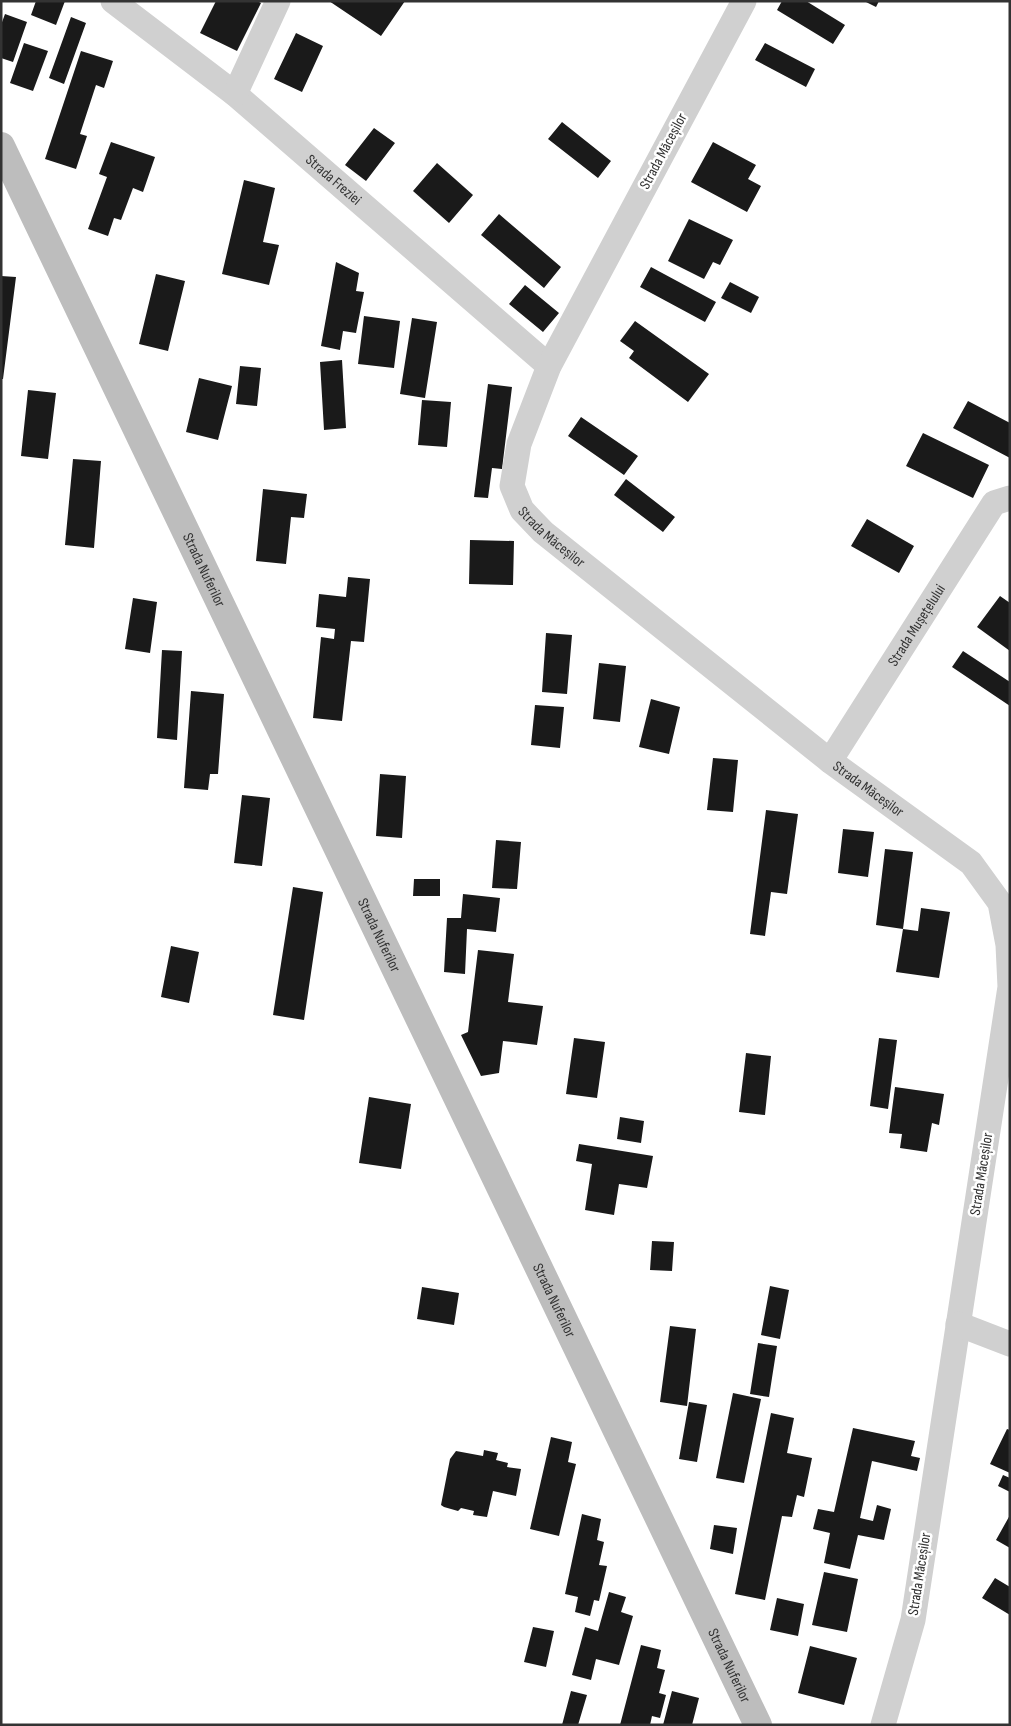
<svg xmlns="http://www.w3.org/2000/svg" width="1011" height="1726" viewBox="0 0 1011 1726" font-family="'Sofia Sans Condensed',sans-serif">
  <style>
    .building { fill: #1a1a1a }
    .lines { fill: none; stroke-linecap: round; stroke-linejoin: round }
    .street { stroke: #d0d0d0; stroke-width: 25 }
    .secondary { stroke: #bdbdbd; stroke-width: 28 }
    .labels { text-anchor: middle; stroke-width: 5; stroke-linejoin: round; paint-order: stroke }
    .street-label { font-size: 15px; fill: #333; stroke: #fff }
  </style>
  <rect width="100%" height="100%" fill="#fff"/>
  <!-- building -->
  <path class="building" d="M36 1H65L56 25 31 15Z
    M216 1H257L261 3 237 51 200 33Z
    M329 1H405L381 36Z
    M782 1H806L845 25 833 44 777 10Z
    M864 1H879L876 7Z
    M5 14 27 22 13 62 1 58V25Z
    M71 17 86 23 64 84 49 78Z
    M296 33 323 46 302 92 274 79Z
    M24 43 48 51 33 91 10 83Z
    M765 43 815 69 806 87 755 60Z
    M81 51 113 61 104 88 96 85 80 134 87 136 76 169 45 159Z
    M562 122 611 161 598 178 548 139Z
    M374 128 395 143 366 181 345 165Z
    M111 142 155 157 143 192 133 188 121 220 114 218 108 236 88 229 107 177 99 174Z
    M713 142 756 165 748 179 761 186 747 212 691 182Z
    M437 163 473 195 449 223 413 191Z
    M244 180 275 188 263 242 279 245 269 285 222 274Z
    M499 214 561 267 544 288 481 235Z
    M689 219 733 240 720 265 713 262 704 279 668 261Z
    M336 262 359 273 356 291 364 292 356 333 343 331 340 350 321 346Z
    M651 267 716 302 705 322 640 287Z
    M156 274 185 281 168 351 139 344Z
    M1 276 16 277 3 379H1Z
    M730 282 759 297 751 313 721 298Z
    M525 285 559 313 543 332 509 304Z
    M364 316 400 321 394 368 358 364Z
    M412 318 437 322 425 398 400 394Z
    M635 321 709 374 688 402 629 358 634 351 620 341Z
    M342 360 346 428 324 430 320 362Z
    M240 366 261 368 257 406 236 404Z
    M199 378 232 386 218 440 186 432Z
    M488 384 512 387 502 469 492 468 488 498 474 497Z
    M28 390 56 393 48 459 21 456Z
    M422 400 451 402 447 447 418 445Z
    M968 401 1010 423V458L953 428Z
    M581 417 638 456 624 475 568 436Z
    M923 433 989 465 973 498 906 466Z
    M73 459 101 461 94 548 65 545Z
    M626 479 675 517 663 532 614 495Z
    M263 489 307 494 304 518 291 517 286 564 256 561Z
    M867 519 914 546 899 573 851 546Z
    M470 540 514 541 513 585 469 584Z
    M348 577 370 579 364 642 351 641 342 721 313 718 321 637 334 639 335 629 316 627 319 594 346 597Z
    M1000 596 1010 603V651L977 627Z
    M133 598 157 602 150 653 125 649Z
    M546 633 572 635 567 694 542 692Z
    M162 650 182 651 177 740 157 738Z
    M963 651 1010 682V706L952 667Z
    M599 663 626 666 620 722 593 719Z
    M191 691 224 694 218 774H210L208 790 184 788Z
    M651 699 680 707 669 754 639 747Z
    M535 705 564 707 560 748 531 745Z
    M713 758 738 760 733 812 707 810Z
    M380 774 406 776 402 838 376 836Z
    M242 795 270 798 262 866 234 863Z
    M766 810 798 814 787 894 771 892 765 936 750 934Z
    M843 829 874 832 868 877 838 873Z
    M496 840 521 842 517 889 492 888Z
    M885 849 913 852 903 929 876 925Z
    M414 879H440V896H413Z
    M293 887 323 892 304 1020 273 1015Z
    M463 894 500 898 496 932 467 929 465 974 444 972 447 918H461Z
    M921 908 950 912 939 978 896 972 903 929 918 931Z
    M171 946 199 952 189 1003 161 997Z
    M478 950 514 954 508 1002 543 1006 537 1045 503 1041 499 1073 481 1076 461 1035 468 1032Z
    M574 1038 605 1042 597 1098 566 1094Z
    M879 1038 897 1040 888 1109 870 1106Z
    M746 1053 771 1056 765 1115 739 1112Z
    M895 1087 944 1094 939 1125 932 1123 927 1152 900 1148 902 1134 889 1133Z
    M369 1097 411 1104 401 1169 359 1163Z
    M620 1117 644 1121 641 1143 617 1139Z
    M579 1144 653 1156 647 1188 619 1184 614 1215 585 1210 592 1164 576 1161Z
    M652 1241 674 1242 672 1271 650 1270Z
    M770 1286 789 1290 780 1339 761 1335Z
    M422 1287 459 1293 454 1325 417 1319Z
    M670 1326 696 1329 687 1406 660 1402Z
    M758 1343 777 1346 769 1397 750 1394Z
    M733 1393 761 1399 744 1483 716 1478Z
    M689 1402 707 1405 697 1462 679 1459Z
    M771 1413 794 1418 787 1453 812 1458 804 1497 797 1495 792 1517 782 1516 765 1600 735 1594Z
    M853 1428 915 1441 911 1456 920 1458 917 1471 872 1461 860 1518 873 1521 877 1505 891 1509 884 1540 858 1535 850 1569 824 1563 830 1533 813 1529 818 1509 834 1512Z
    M1007 1429 1010 1430V1473L990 1464Z
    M551 1437 572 1442 568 1462 576 1464 559 1536 530 1529Z
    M484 1450 498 1453 496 1460 508 1463 507 1467 521 1469 516 1496 493 1491 487 1517 473 1515 474 1511 461 1508 458 1511 444 1507 441 1505 450 1459 456 1451 483 1456Z
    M1003 1475 1010 1478V1492L998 1486Z
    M582 1514 601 1519 597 1540 604 1542 599 1565 607 1566 599 1601 594 1600 590 1616 575 1612 578 1597 565 1594Z
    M1010 1515V1548L996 1540Z
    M714 1525 737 1528 733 1554 710 1549Z
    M824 1572 858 1579 847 1632 812 1625Z
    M995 1578 1010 1587V1615L982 1598Z
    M609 1592 626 1597 621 1612 633 1616 619 1665 596 1659 591 1680 572 1675 585 1627 598 1631Z
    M777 1598 804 1604 798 1636 770 1630Z
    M533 1627 554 1631 546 1667 524 1662Z
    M641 1645 661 1650 657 1668 665 1670 659 1693 666 1695 660 1718 652 1716 650 1725H620Z
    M810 1646 857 1658 844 1705 798 1693Z
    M571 1691 587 1695 578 1725H562Z
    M672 1691 699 1698 692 1725H663Z"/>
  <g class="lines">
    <!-- street -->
    <g class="street">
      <path id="s1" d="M113 1 235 94 549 366"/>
      <path id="s2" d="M744 1 549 366 519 444 512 486 522 510 543 532 830 761 971 863 1000 903 1008 945 1010 987 913 1620 883 1725"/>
      <path d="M235 94 278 1"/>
      <path id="s3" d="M830 761 994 503 1010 498"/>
      <path d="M958 1324 1010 1344"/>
    </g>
    <!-- secondary -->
    <path class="secondary" id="s4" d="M1 146 758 1725"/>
  </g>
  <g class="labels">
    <!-- street labels -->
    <g class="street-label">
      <text transform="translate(663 151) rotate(-62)" y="5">Strada Măceșilor</text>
      <text dy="5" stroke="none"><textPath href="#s1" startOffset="284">Strada Freziei</textPath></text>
      <text dy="5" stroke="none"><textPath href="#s2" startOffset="606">Strada Măceșilor</textPath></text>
      <text dy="5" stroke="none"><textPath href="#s4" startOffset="470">Strada Nuferilor</textPath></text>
      <text dy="5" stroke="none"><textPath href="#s3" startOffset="161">Strada Mușețelului</textPath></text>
      <text dy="5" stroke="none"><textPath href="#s2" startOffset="1011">Strada Măceșilor</textPath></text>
      <text dy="5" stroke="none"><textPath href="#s4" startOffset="875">Strada Nuferilor</textPath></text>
      <text transform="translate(981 1174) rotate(-81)" y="5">Strada Măceșilor</text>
      <text dy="5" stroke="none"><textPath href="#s4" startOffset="1280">Strada Nuferilor</textPath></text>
      <text transform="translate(919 1574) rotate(-81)" y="5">Strada Măceșilor</text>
      <text dy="5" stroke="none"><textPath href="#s4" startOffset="1685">Strada Nuferilor</textPath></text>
    </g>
  </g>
  <!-- border -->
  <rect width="1011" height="1726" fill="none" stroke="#333333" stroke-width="5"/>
</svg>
